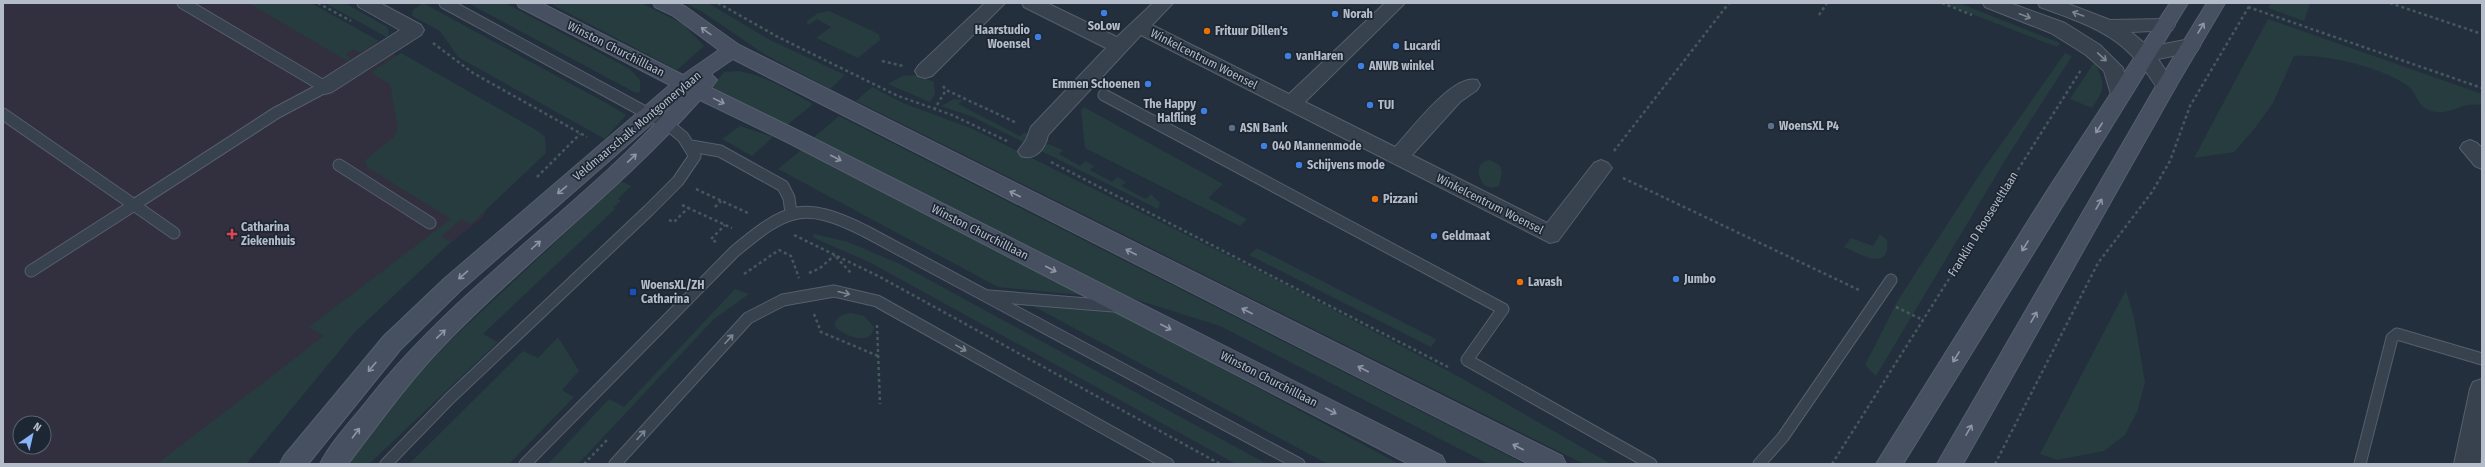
<svg xmlns="http://www.w3.org/2000/svg" width="2485" height="467" viewBox="0 0 2485 467" font-family="'Fira Sans Condensed',sans-serif">
  <style>
    .medical { fill: #32303f; fill-rule: evenodd }
    .green { fill: #263c3f }
    .lines { fill: none; stroke-linecap: round; stroke-linejoin: round }
    .lane-casing { stroke: #565f6c; stroke-width: 13 }
    .street-casing { stroke: #565f6c; stroke-width: 2 }
    .secondary-casing { stroke: #565f6c; stroke-width: 2 }
    .path { stroke: #44595c; stroke-width: 2.5; stroke-dasharray: 3 3; stroke-linecap: butt }
    .lane { stroke: #38414e; stroke-width: 11 }
    .street { fill: #38414e; fill-rule: evenodd }
    .secondary { fill: #465061; fill-rule: evenodd }
    .oneway { stroke: #7c8592 }
    .oneway2 { stroke: #8e96a5 }
    .shop-dot { fill: #3f7fe0; stroke: #1d2633; stroke-width: 1.5 }
    .food-dot { fill: #e8710a; stroke: #1d2633; stroke-width: 1.5 }
    .service-dot { fill: #5c6f8a; stroke: #1d2633; stroke-width: 1.5 }
    .health-dot { fill: #e0444e; stroke: #1d2633; stroke-width: 1.5 }
    .transit-dot { fill: #1a4fb4; stroke: #1d2633; stroke-width: 1.5 }
    .labels { text-anchor: middle; stroke-width: 3.5; stroke-linejoin: round; paint-order: stroke }
    .poi-label { font-size: 12px; font-weight: bold; fill: #b4bcc9; stroke: #1d2633; text-anchor: start }
    .street-label { font-size: 12px; fill: #b4bcc9; stroke: #1d2633 }
  </style>
  <rect width="100%" height="100%" fill="#242f3e"/>
  <!-- medical -->
  <path class="medical" d="M3 3H303L458 91 489 199 483 217 318 348 244 464H3ZM20 423H44V447H20Z"/>
  <!-- green -->
  <path class="green" d="M249 3H311L379 41 360 53 354 49 345 54 351 58 347 61Z
    M325 3H345L387 27 389 31 388 38Z
    M423 3 608 104 626 115 605 139 458 57 440 31 412 16 413 10Z
    M468 3H505L630 69 640 80V92L636 93Z
    M549 3H641L683 24 704 46 677 70Z
    M685 3H708L770 40 845 75 830 89 764 54 701 11Z
    M1943 3H1959L2060 43 2057 47Z
    M2271 3H2310L2304 21 2268 8Z
    M829 11 879 34 880 40 858 58 816 38 831 27 817 19 809 25 806 22 818 13Z
    M2268 19 2482 94V105C2460 101 2448 118 2429 110 2417 106 2417 93 2408 86 2381 67 2326 54 2294 56L2273 103 2255 128 2234 152 2194 158Z
    M401 53 538 131 545 137 546 153 471 224 461 219 441 237 451 242 355 332 246 464H157L324 336 309 327 451 219 367 167 365 160 394 137 398 129 390 84 373 74V71Z
    M2065 53 2072 56 2007 157 1876 376 1865 365 1898 300 1980 174Z
    M2093 64 2096 65C2106 86 2104 89 2092 108L2070 99Z
    M738 71C765 75 789 91 813 104L786 126 712 87 724 72Z
    M915 75 934 82 935 94 930 102 888 84 902 76Z
    M872 87 903 103 973 129 1279 281 1465 380 1611 464H1584L856 101Z
    M954 99 963 100 958 104 1020 136 1025 132 1029 136 1027 144 973 117 941 106Z
    M1084 107 1223 184 1208 198 1247 219 1240 226 1085 148 1081 110Z
    M839 116 1525 464H1489L1220 326 1112 292 812 139Z
    M740 126 773 137 752 156 722 139Z
    M1048 144 1063 150 1059 154 1080 166 1085 161 1094 166 1090 170 1112 182 1117 177 1126 182 1121 186 1146 199 1151 194 1160 203 1158 209 1037 149Z
    M801 150 834 164 1082 293 1080 295 998 287 778 169Z
    M1490 160 1499 165 1502 172 1499 186 1491 188 1484 185C1477 176 1475 162 1490 160Z
    M621 181 631 186 618 199 621 201 613 208 615 209 483 334 498 342 369 464H347L403 391 451 340Z
    M814 234 848 242 900 264 1267 464H1236L871 263 812 237Z
    M1880 234 1887 240C1891 273 1859 254 1844 247L1851 238 1873 246Z
    M1257 248 1432 337 1436 340 1431 347 1249 255Z
    M735 289 749 294 714 319 578 464H548L609 399 624 407Z
    M2126 290 2134 317 2145 382 2137 412 2125 435 2104 451 2057 460 2040 454Z
    M1037 304 1119 313 1399 464H1328L1033 306Z
    M851 313 864 316 874 327C872 348 841 335 834 325 838 317 840 314 851 313Z
    M558 337 579 371 562 390 574 397 509 464H409L523 351 538 358Z"/>
  <g class="lines">
    <!-- lane casing -->
    <g class="lane-casing">
      <path id="lane" d="M1104 95 1503 309 1467 360 1651 464
        M3 114 134 205 276 113 325 87 183 3
        M691 146 720 151 783 186 789 198 791 213
        M339 165 430 223
        M31 271 134 205 174 233
        M989 296 1113 306
        M386 464 450 398 649 210 678 181 695 156 683 137 667 124 445 3
        M525 464 735 251C787 208 803 200 865 231L1299 464
        M615 464 748 318 783 300 834 291 877 301 1168 464
        M1759 464 1783 437 1891 280
        M2360 464 2392 338 2397 334 2482 359"/>
    </g>
    <!-- street casing -->
    <g class="street-casing">
      <path id="street" d="M357 3H380L421 25 424 30 421 35 332 92 325 94 318 92 315 87 318 82 400 30 359 7Z
        M985 3H1005L932 76 925 78 918 76 915 71 918 66Z
        M1022 3H1047L1117 37 1153 3H1173L1152 25 1289 94 1385 3H1405L1305 102 1395 147C1411 130 1453 73 1477 80L1480 85 1477 90 1460 102 1412 155 1547 223 1594 163 1601 160 1608 163 1612 168 1558 241 1550 243 1141 35 1048 135C1045 149 1036 161 1021 156L1018 151 1026 140 1031 127 1106 48 1024 7Z
        M1983 3H2010L2065 23 2100 45 2123 68 2130 96 2127 101 2120 103 2113 101 2104 71 2086 55 2051 33 1985 7Z
        M2038 3H2066L2110 20 2165 19 2172 20 2175 25 2172 30 2131 32 2149 47 2190 39 2197 41 2200 46 2197 51 2158 59 2176 86 2173 91 2166 93 2159 91C2127 38 2098 28 2040 7Z
        M2470 140 2477 143 2482 148V169L2475 166 2460 148 2463 143Z
        M2482 379V451L2480 464H2454L2470 389 2473 382Z"/>
    </g>
    <!-- secondary casing -->
    <g class="secondary-casing">
      <path id="secondary" d="M517 3H541L683 75 719 50 672 15 655 7 653 3H678L686 7 739 45 1562 456 1566 464H1529L733 59 711 74 717 80 711 88 801 132 1442 456 1446 464H1409L787 142 700 100C622 188 527 259 445 344 409 381 379 423 348 464H320C332 440 354 418 371 396 459 286 578 209 673 105L460 291 400 350 308 464H280L284 456 384 336 444 279 670 85 519 7Z
        M2170 3H2188L1903 464H1876L2047 191Z
        M2207 3H2225L2176 86 1963 464H1937L2156 86Z"/>
    </g>
    <!-- path -->
    <path class="path" d="M318 3 351 21
      M718 3 778 37 898 96 952 115 1007 141
      M1942 3 1972 15
      M2390 3 2482 34
      M2248 7 2482 88
      M1819 15 1827 3
      M433 43 473 73 587 137
      M882 61 903 66
      M943 86 946 90 1017 123
      M934 110 946 90
      M1614 151 1729 3
      M1051 162 1448 367
      M537 177 580 134
      M1623 178 1859 290
      M696 189 750 214
      M682 205 732 228
      M715 207 721 201
      M669 220 674 222 688 208
      M794 235 880 277 1220 464
      M716 242 711 239 725 225
      M836 257 852 274
      M809 273 820 268 835 255
      M744 274 779 250 791 256 799 278
      M1896 307 1923 320
      M814 314 821 332 878 356
      M877 325 880 404
      M584 464 608 439
      M1832 464 2081 70
      M1995 464 2098 263 2152 192 2170 161 2190 106 2251 3"/>
    <!-- lane -->
    <use href="#lane" class="lane"/>
    <!-- street -->
    <use href="#street" class="street"/>
    <!-- secondary -->
    <use href="#secondary" class="secondary"/>
  </g>
  <!-- one-way arrows -->
  <defs><path id="oneway-shaft" d="M-6 0H5M1.5-3L5.5 0L1.5 3" fill="none" stroke-width="1.6" stroke-linecap="round" stroke-linejoin="round"/></defs>
  <g class="oneway">
    <use href="#oneway-shaft" transform="translate(2078 14) rotate(-160)"/>
    <use href="#oneway-shaft" transform="translate(2025 16) rotate(21)"/>
    <use href="#oneway-shaft" transform="translate(2102 57) rotate(43)"/>
    <use href="#oneway-shaft" transform="translate(844 293) rotate(14)"/>
    <use href="#oneway-shaft" transform="translate(729 339) rotate(-48)"/>
    <use href="#oneway-shaft" transform="translate(961 348) rotate(29)"/>
    <use href="#oneway-shaft" transform="translate(641 435) rotate(-48)"/>
  </g>
  <g class="oneway2">
    <use href="#oneway-shaft" transform="translate(2201 28) rotate(-59)"/>
    <use href="#oneway-shaft" transform="translate(706 31) rotate(-144)"/>
    <use href="#oneway-shaft" transform="translate(719 101) rotate(26)"/>
    <use href="#oneway-shaft" transform="translate(2099 128) rotate(123)"/>
    <use href="#oneway-shaft" transform="translate(632 158) rotate(-43)"/>
    <use href="#oneway-shaft" transform="translate(836 158) rotate(27)"/>
    <use href="#oneway-shaft" transform="translate(562 190) rotate(140)"/>
    <use href="#oneway-shaft" transform="translate(1015 194) rotate(-153)"/>
    <use href="#oneway-shaft" transform="translate(2099 204) rotate(-60)"/>
    <use href="#oneway-shaft" transform="translate(536 245) rotate(-42)"/>
    <use href="#oneway-shaft" transform="translate(2025 246) rotate(122)"/>
    <use href="#oneway-shaft" transform="translate(1131 252) rotate(-153)"/>
    <use href="#oneway-shaft" transform="translate(1051 269) rotate(27)"/>
    <use href="#oneway-shaft" transform="translate(463 275) rotate(139)"/>
    <use href="#oneway-shaft" transform="translate(1247 311) rotate(-153)"/>
    <use href="#oneway-shaft" transform="translate(2034 317) rotate(-60)"/>
    <use href="#oneway-shaft" transform="translate(1166 327) rotate(27)"/>
    <use href="#oneway-shaft" transform="translate(441 334) rotate(-44)"/>
    <use href="#oneway-shaft" transform="translate(1956 357) rotate(122)"/>
    <use href="#oneway-shaft" transform="translate(372 367) rotate(130)"/>
    <use href="#oneway-shaft" transform="translate(1363 369) rotate(-153)"/>
    <use href="#oneway-shaft" transform="translate(1331 411) rotate(27)"/>
    <use href="#oneway-shaft" transform="translate(1969 430) rotate(-60)"/>
    <use href="#oneway-shaft" transform="translate(356 433) rotate(-53)"/>
    <use href="#oneway-shaft" transform="translate(1518 447) rotate(-153)"/>
  </g>
  <!-- markers -->
  <g class="shop-dot">
    <circle cx="1104" cy="13" r="4"/>
    <circle cx="1335" cy="14" r="4"/>
    <circle cx="1038" cy="37" r="4"/>
    <circle cx="1396" cy="46" r="4"/>
    <circle cx="1288" cy="56" r="4"/>
    <circle cx="1361" cy="66" r="4"/>
    <circle cx="1148" cy="84" r="4"/>
    <circle cx="1370" cy="105" r="4"/>
    <circle cx="1204" cy="111" r="4"/>
    <circle cx="1264" cy="146" r="4"/>
    <circle cx="1299" cy="165" r="4"/>
    <circle cx="1434" cy="236" r="4"/>
    <circle cx="1676" cy="279" r="4"/>
  </g>
  <g class="food-dot">
    <circle cx="1207" cy="31" r="4"/>
    <circle cx="1375" cy="199" r="4"/>
    <circle cx="1520" cy="282" r="4"/>
  </g>
  <g class="service-dot">
    <circle cx="1771" cy="126" r="4"/>
    <circle cx="1232" cy="128" r="4"/>
  </g>
  <path class="health-dot" d="M230 228h4v4h4v4h-4v4h-4v-4h-4v-4h4z"/>
  <rect class="transit-dot" x="629" y="288" width="8" height="8" rx="2"/>
  <g class="labels">
    <!-- poi labels -->
    <g class="poi-label">
      <text x="1343" y="18">Norah</text>
      <text x="1104" y="30" text-anchor="middle">SoLow</text>
      <text x="1030" y="34" text-anchor="end">Haarstudio<tspan x="1030" dy="14">Woensel</tspan></text>
      <text x="1215" y="35">Frituur Dillen's</text>
      <text x="1404" y="50">Lucardi</text>
      <text x="1296" y="60">vanHaren</text>
      <text x="1369" y="70">ANWB winkel</text>
      <text x="1140" y="88" text-anchor="end">Emmen Schoenen</text>
      <text x="1196" y="108" text-anchor="end">The Happy<tspan x="1196" dy="14">Halfling</tspan></text>
      <text x="1378" y="109">TUI</text>
      <text x="1779" y="130">WoensXL P4</text>
      <text x="1240" y="132">ASN Bank</text>
      <text x="1272" y="150">040 Mannenmode</text>
      <text x="1307" y="169">Schijvens mode</text>
      <text x="1383" y="203">Pizzani</text>
      <text x="241" y="231">Catharina<tspan x="241" dy="14">Ziekenhuis</tspan></text>
      <text x="1442" y="240">Geldmaat</text>
      <text x="1684" y="283">Jumbo</text>
      <text x="1528" y="286">Lavash</text>
      <text x="641" y="289">WoensXL/ZH<tspan x="641" dy="14">Catharina</tspan></text>
    </g>
    <!-- street labels -->
    <g class="street-label">
      <text transform="translate(616 49) rotate(27)" y="4">Winston Churchilllaan</text>
      <text transform="translate(1204 59) rotate(27)" y="4">Winkelcentrum Woensel</text>
      <text transform="translate(637 126) rotate(-40)" y="4">Veldmaarschalk Montgomerylaan</text>
      <text transform="translate(1490 204) rotate(27)" y="4">Winkelcentrum Woensel</text>
      <text transform="translate(1983 224) rotate(-58)" y="4">Franklin D Rooseveltlaan</text>
      <text transform="translate(980 232) rotate(27)" y="4">Winston Churchilllaan</text>
      <text transform="translate(1269 379) rotate(27)" y="4">Winston Churchilllaan</text>
    </g>
  </g>
  <!-- border -->
  <rect width="2485" height="467" fill="none" stroke="#b4bcc9" stroke-width="8"/>
  <!-- north arrow -->
  <g transform="translate(32 435) rotate(34)"><circle r="19" fill="#1d2633" stroke="#59626f"/>
  <path d="M0-3L7 15L0 10L-7 15Z" fill="#8ab4f8"/>
  <text y="-6" font-size="11" font-weight="bold" text-anchor="middle" fill="#b4bcc9">N</text>
  </g>
</svg>
